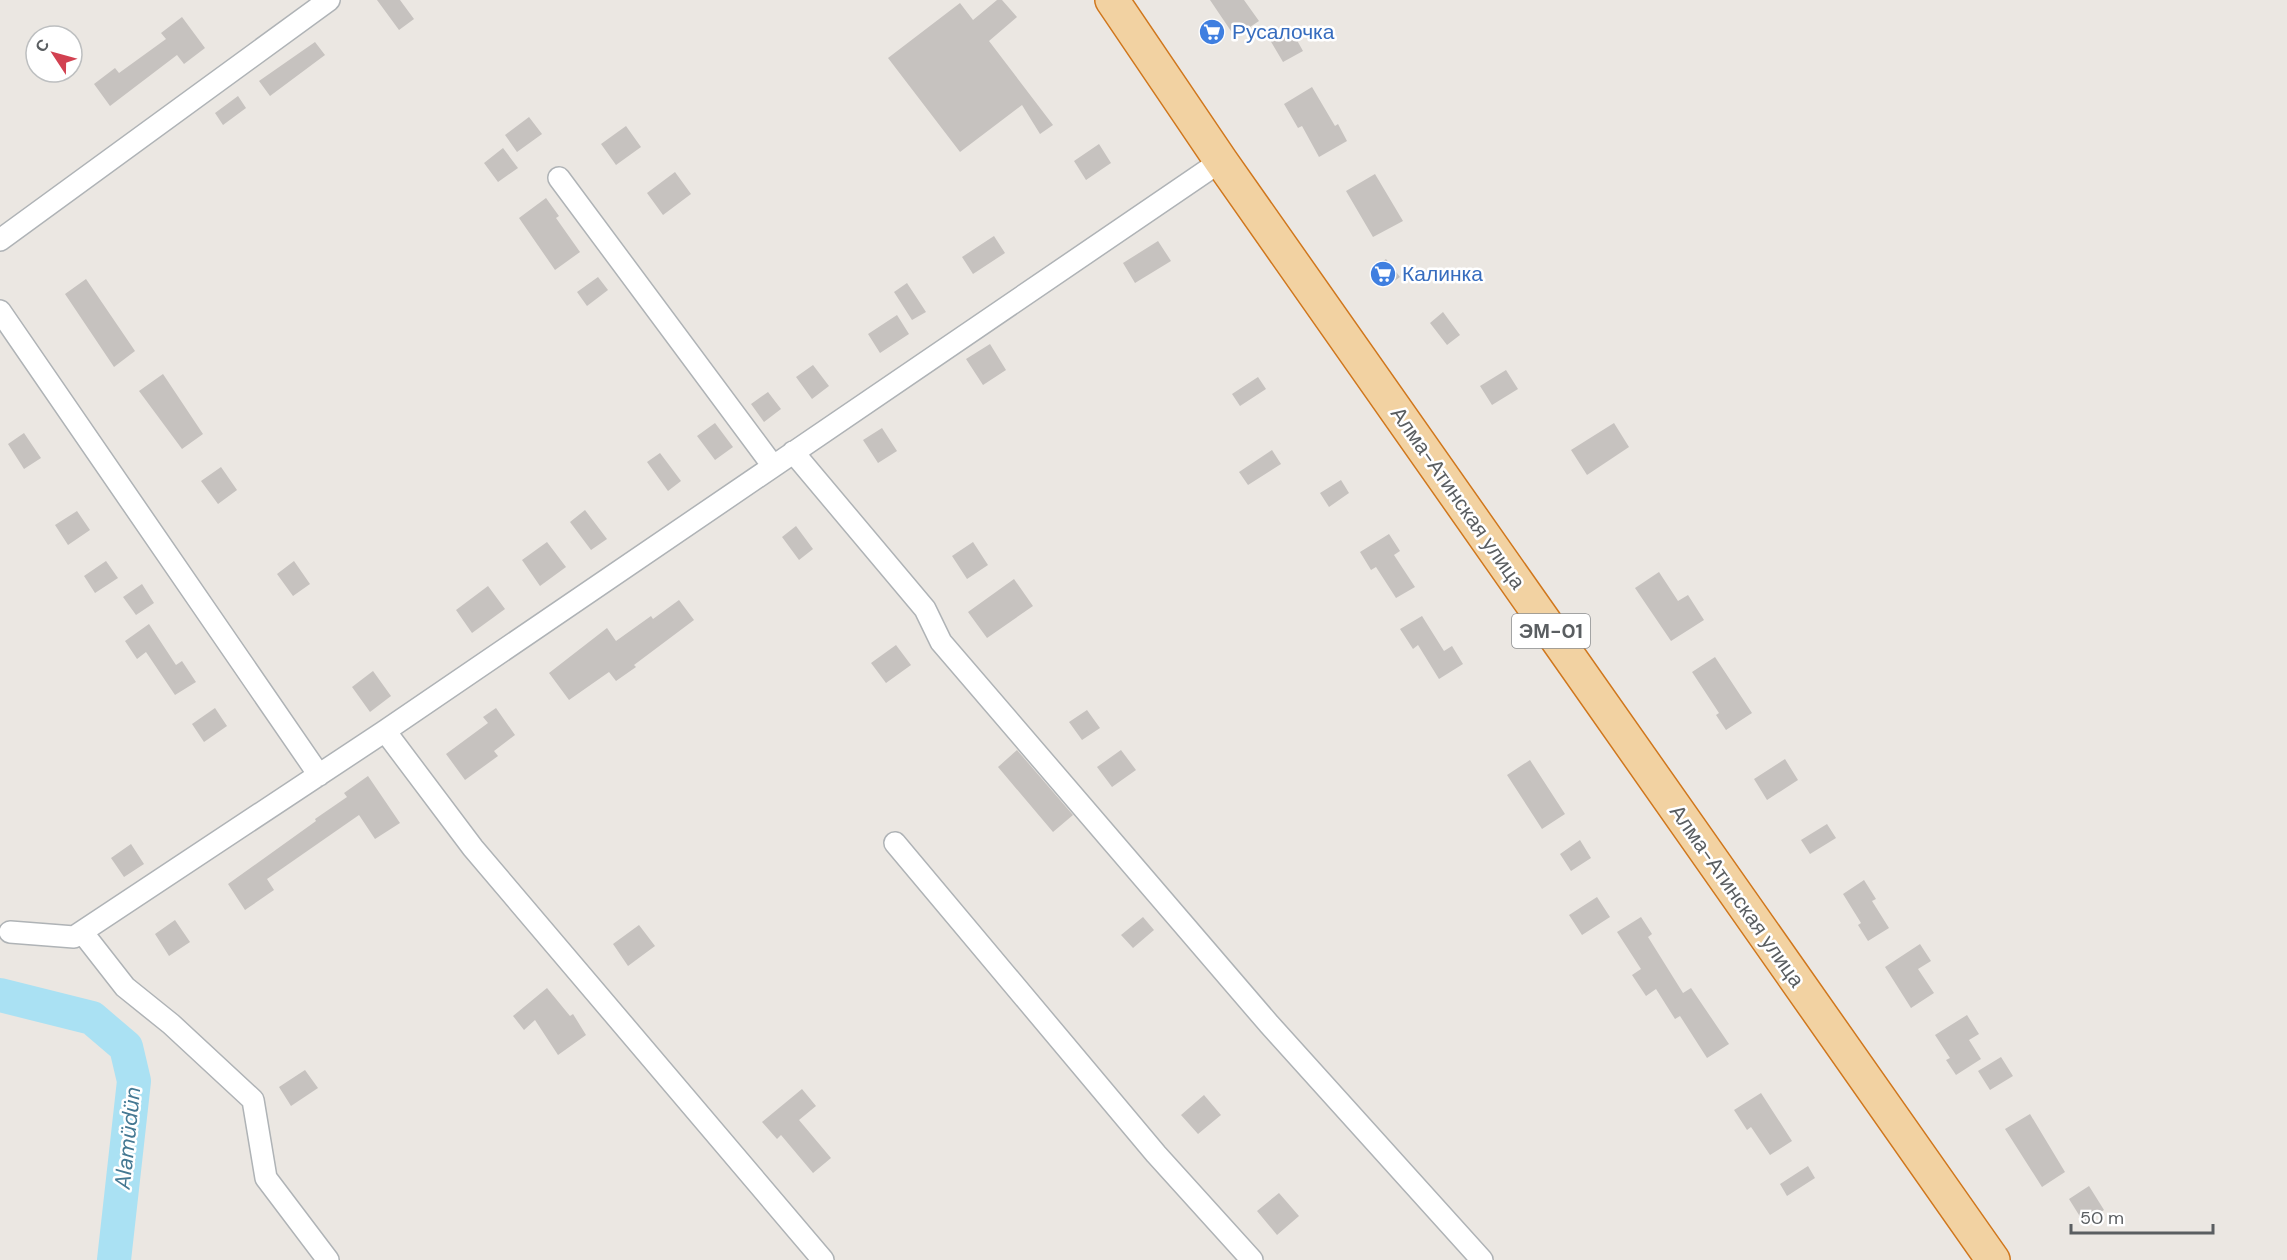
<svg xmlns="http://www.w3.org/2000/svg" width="2287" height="1260" viewBox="0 0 2287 1260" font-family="'DM Sans',sans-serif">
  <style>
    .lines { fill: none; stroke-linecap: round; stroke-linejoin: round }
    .river { stroke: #aae1f3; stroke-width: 34 }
    .building { fill: #c6c2bf }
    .minor-casing { stroke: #afb3b6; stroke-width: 24 }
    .trunk-casing { stroke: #d0771d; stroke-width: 36 }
    .minor { stroke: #fff; stroke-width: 21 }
    .trunk { stroke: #f2d2a2; stroke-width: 33 }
    .labels { text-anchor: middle; stroke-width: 5; stroke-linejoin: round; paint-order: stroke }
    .shield { fill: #fff; stroke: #8c8e90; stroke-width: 1.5 }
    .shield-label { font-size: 20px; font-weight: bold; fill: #5a5e61 }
    .shop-label { font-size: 21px; fill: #366cbe; stroke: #fff; text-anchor: start }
    .street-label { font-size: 21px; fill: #5a5e61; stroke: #fff }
    .water-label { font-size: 22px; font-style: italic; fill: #447892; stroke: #fff }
  </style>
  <rect width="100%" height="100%" fill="#ebe7e2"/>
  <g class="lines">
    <!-- river -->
    <path class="river" d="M0 995 92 1018 126 1047 134 1081 114 1260"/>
  </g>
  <!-- building -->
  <path class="building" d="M377 0H400L414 19 399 30Z
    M997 0H1002L1017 17 989 41 1053 125 1040 134 1022 105 960 152 888 58 960 3 973 20Z
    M1210 0H1244L1259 21 1235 37Z
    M182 17 205 48 184 64 177 55 110 106 94 84 115 68 119 73 166 39 161 33Z
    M1290 28 1303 51 1283 62 1270 40Z
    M315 42 325 55 270 96 259 81Z
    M1312 87 1335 126 1338 124 1347 141 1319 157 1302 126 1298 128 1284 104Z
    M238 96 246 108 223 125 215 113Z
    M529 117 542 134 517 152 505 135Z
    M626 126 641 147 616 165 601 144Z
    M1099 144 1111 163 1086 180 1074 161Z
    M503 148 518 168 498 182 484 163Z
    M675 172 691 194 663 215 647 193Z
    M1375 174 1403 221 1373 237 1346 191Z
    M546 198 559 216 556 218 580 252 555 270 519 218Z
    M994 236 1005 253 973 274 962 257Z
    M1158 241 1171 261 1135 283 1123 263Z
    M1386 259 1400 277 1386 287 1372 269Z
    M598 277 608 290 587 306 577 292Z
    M86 279 135 351 114 367 65 294Z
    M907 283 926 312 912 320 894 292Z
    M1443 312 1460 335 1447 345 1430 323Z
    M897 315 909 334 880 353 868 334Z
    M990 344 1006 370 983 385 966 359Z
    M813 365 829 386 812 399 796 377Z
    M1506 370 1518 389 1492 405 1480 386Z
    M163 374 203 434 182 449 139 391Z
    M1258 377 1266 389 1240 406 1232 394Z
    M768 392 781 409 764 422 751 404Z
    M715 423 733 447 715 460 697 436Z
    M1614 423 1629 447 1587 475 1571 450Z
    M882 428 897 451 878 463 863 440Z
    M24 433 41 458 24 469 8 444Z
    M1272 450 1281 464 1248 485 1239 472Z
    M660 453 681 481 668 491 647 462Z
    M221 467 237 490 218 504 201 481Z
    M1341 480 1349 493 1329 507 1320 493Z
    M585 510 607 539 591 550 570 522Z
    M77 511 90 530 68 545 55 525Z
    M796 526 813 549 799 560 782 537Z
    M1389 534 1400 551 1394 555 1415 587 1396 598 1376 567 1371 570 1360 552Z
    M547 542 566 567 540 586 522 560Z
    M973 542 988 565 967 579 952 556Z
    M106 561 118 578 95 593 84 576Z
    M294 561 310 584 293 596 277 574Z
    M1659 572 1678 601 1688 595 1704 620 1671 641 1635 588Z
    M1014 579 1033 606 987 638 968 612Z
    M142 584 154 603 136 615 123 597Z
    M488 586 505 609 472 633 456 610Z
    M679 600 694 620 634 665 636 667 616 681 609 672 569 700 549 673 607 628 616 641 651 616 653 619Z
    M1422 616 1444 651 1452 646 1463 664 1439 679 1418 645 1413 649 1400 629Z
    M149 624 176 665 182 661 196 682 175 695 146 652 137 659 125 641Z
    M896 645 911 665 886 683 871 663Z
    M1715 657 1752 713 1726 730 1716 715 1719 713 1692 672Z
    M373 671 391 696 370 712 352 687Z
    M215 708 227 726 204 742 192 724Z
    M496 708 515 735 494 751 498 756 465 780 446 754 488 723 483 717Z
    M1087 710 1100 728 1082 740 1069 722Z
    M1017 750 1073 815 1053 832 998 767Z
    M1121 750 1136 770 1112 787 1097 767Z
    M1785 759 1798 780 1767 800 1754 779Z
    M1530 760 1565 814 1542 829 1507 775Z
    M368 776 400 823 375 839 359 815 267 879 274 890 245 910 228 884 316 821 315 819 347 797 344 793Z
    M1827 824 1836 838 1810 854 1801 840Z
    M1580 840 1591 858 1571 871 1560 854Z
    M131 844 144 864 124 877 111 858Z
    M1864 880 1876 899 1872 901 1889 928 1868 941 1858 925 1861 923 1843 894Z
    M1597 897 1610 917 1582 935 1569 915Z
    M1143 917 1154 930 1133 948 1121 935Z
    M1641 917 1652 934 1648 937 1683 993 1691 988 1729 1044 1707 1058 1680 1016 1675 1019 1656 989 1646 996 1632 975 1641 969 1617 932Z
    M175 920 190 942 169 956 155 934Z
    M639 925 655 946 628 966 613 944Z
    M1920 944 1931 961 1918 969 1934 993 1911 1008 1885 967Z
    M547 988 570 1016 573 1014 586 1035 558 1055 535 1020 524 1030 513 1016Z
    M1967 1015 1979 1034 1969 1040 1981 1059 1956 1075 1946 1060 1950 1058 1935 1035Z
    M2001 1057 2013 1076 1990 1090 1978 1071Z
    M305 1070 318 1088 291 1106 279 1087Z
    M802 1089 816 1106 799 1120 831 1158 813 1173 781 1135 777 1139 762 1122Z
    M1761 1093 1792 1141 1770 1155 1751 1127 1747 1130 1734 1110Z
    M1204 1095 1221 1115 1198 1134 1181 1115Z
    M2030 1114 2065 1172 2042 1187 2005 1129Z
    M1808 1166 1815 1178 1787 1196 1780 1184Z
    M2089 1186 2104 1210 2084 1223 2069 1199Z
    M1279 1193 1299 1216 1277 1235 1257 1211Z"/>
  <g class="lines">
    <!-- minor casing -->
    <g class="minor-casing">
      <path id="minor" d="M559 178 773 466
        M0 240 329 0
        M0 311 319 775
        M793 452 925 609 941 642 1269 1024 1482 1260
        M385 731 473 848 823 1260
        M895 843 1156 1154 1252 1260
        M10 932 74 937 385 731 1221 161
        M82 932 125 987 171 1024 253 1100 266 1178 328 1260"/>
    </g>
    <!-- trunk casing -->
    <g class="trunk-casing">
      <path id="trunk" d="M1112 0 1221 161 1993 1260"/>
    </g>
    <!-- minor -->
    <use href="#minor" class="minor"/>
    <!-- trunk -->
    <use href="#trunk" class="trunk"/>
  </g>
  <!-- icons -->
  <defs>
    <g id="supermarket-disc" transform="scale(1.35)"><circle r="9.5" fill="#3f7fe0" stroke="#fff"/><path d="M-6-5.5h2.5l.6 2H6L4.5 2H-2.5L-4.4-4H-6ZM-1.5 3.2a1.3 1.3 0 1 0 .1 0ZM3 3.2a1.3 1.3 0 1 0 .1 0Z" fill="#fff"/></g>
  </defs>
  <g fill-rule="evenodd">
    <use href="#supermarket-disc" x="1212" y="32"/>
    <use href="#supermarket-disc" x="1383" y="274"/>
  </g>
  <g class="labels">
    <!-- shield labels -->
    <rect class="shield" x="1512" y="614" width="78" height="34" rx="4.5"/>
    <g class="shield-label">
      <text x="1551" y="638">ЭМ-01</text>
    </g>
    <!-- shop labels -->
    <g class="shop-label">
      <text x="1232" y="39">Русалочка</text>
      <text x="1402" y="281">Калинка</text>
    </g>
    <!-- street labels -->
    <g class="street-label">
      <text transform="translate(1458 498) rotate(55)" y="7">Алма-Атинская улица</text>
      <text transform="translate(1737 896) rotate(55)" y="7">Алма-Атинская улица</text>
    </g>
    <!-- water labels -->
    <g class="water-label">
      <text transform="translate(127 1138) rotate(-84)" y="8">Alamüdün</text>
    </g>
  </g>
  <!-- north arrow -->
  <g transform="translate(54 54) rotate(306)"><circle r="28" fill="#ffffff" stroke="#bdbfc0" stroke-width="1.5"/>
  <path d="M0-4.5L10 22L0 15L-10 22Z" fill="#d24151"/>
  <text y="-9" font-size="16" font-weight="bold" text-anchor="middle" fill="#5a5e61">С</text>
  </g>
  <!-- scale -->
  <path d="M2071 1224v9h142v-9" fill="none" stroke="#5a5e61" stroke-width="3"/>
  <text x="2080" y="1224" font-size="18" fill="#5a5e61" stroke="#ffffff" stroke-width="4.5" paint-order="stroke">50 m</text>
</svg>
